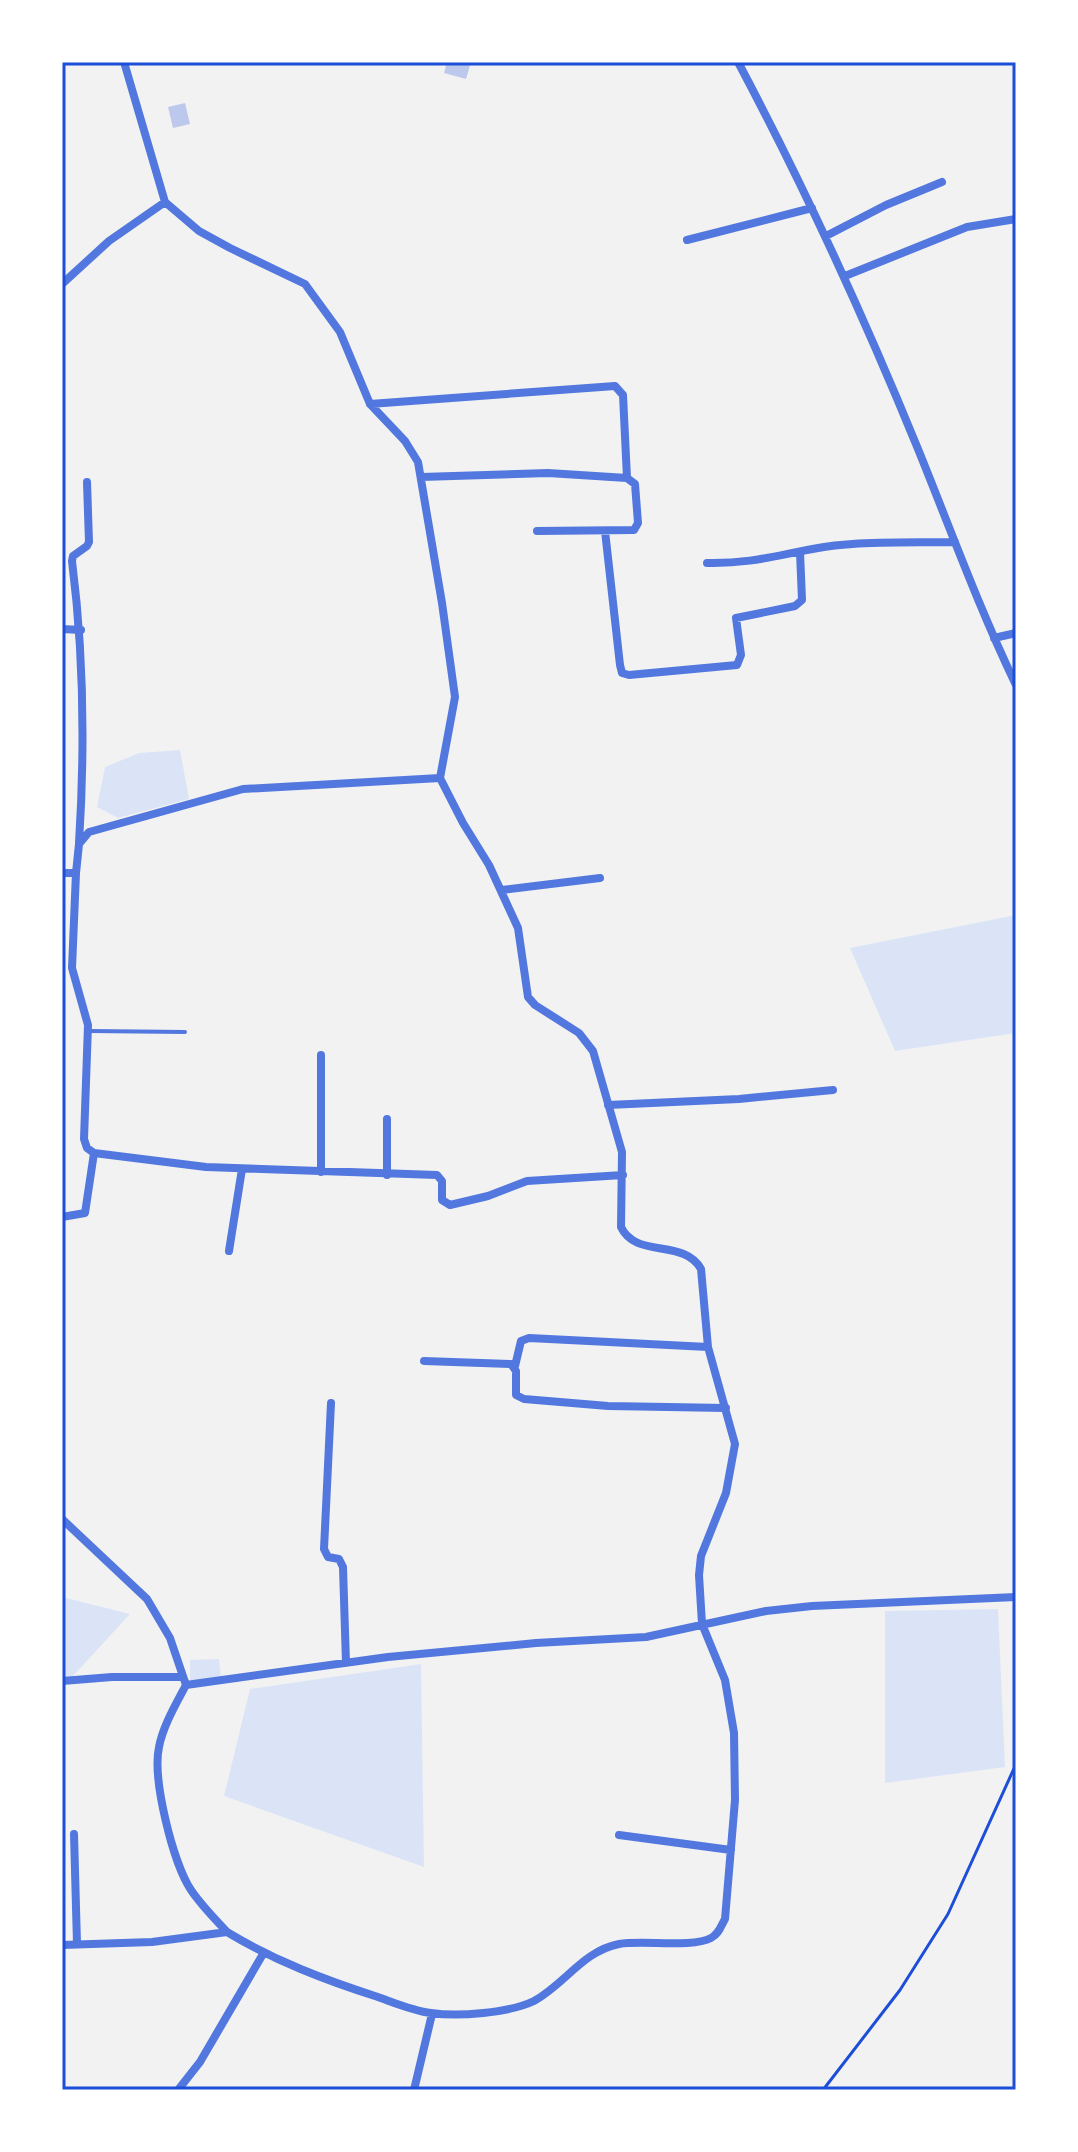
<svg xmlns="http://www.w3.org/2000/svg" width="1078" height="2152" viewBox="0 0 1078 2152" font-family="'Archivo Narrow',sans-serif">
  <style>
    .green { fill: #dbe4f7 }
    .building { fill: #bdc9ec }
    .lines { fill: none; stroke-linecap: round; stroke-linejoin: round }
    .path { stroke: #1d4ed8; stroke-width: 3 }
    .service { stroke: #5277de; stroke-width: 4 }
    .minor { stroke: #5277de; stroke-width: 8 }
    .neatline { fill: none; stroke: #1d4ed8; stroke-width: 3 }
  </style>
  <rect width="100%" height="100%" fill="#f2f2f2"/>
  <!-- green -->
  <path class="green" d="M180 750 189 799 118 818 97 807 105 767 139 753Z
    M1016 915V1033L895 1051 850 948Z
    M62 1597 130 1614 62 1688Z
    M998 1609 1005 1767 885 1783V1611Z
    M219 1659 221 1677 190 1681V1660Z
    M421 1664 424 1867 224 1796 250 1689Z"/>
  <!-- building -->
  <path class="building" d="M447 62H471L466 79 444 73Z
    M185 103 190 124 173 128 168 107Z"/>
  <g class="lines">
    <!-- path -->
    <path class="path" d="M823 2090 900 1990 948 1914 1016 1764"/>
    <!-- service -->
    <path class="service" d="M90 1031 185 1032"/>
    <!-- minor -->
    <path class="minor" d="M124 62 165 202 199 231 230 248 305 284 340 332 370 404 405 441 418 462 442 603 455 697 440 778 463 823 489 865 518 928 528 997 535 1005 579 1033 593 1051 622 1152 621 1227C636 1259 684 1238 701 1269L708 1347 735 1444 726 1493 701 1556 699 1575 702 1624 725 1680 734 1733 735 1800 725 1919C721 1926 719 1934 711 1938 692 1948 643 1940 619 1944 583 1951 565 1984 534 2001 509 2013 458 2017 431 2013 414 2011 395 2003 378 1997 325 1980 275 1961 227 1932
      M738 62C805 188 864 317 918 449 950 528 979 608 1016 685
      M826 236 886 205 942 182
      M687 240 812 208
      M845 276 967 227 1016 219
      M62 284 109 241 165 202
      M370 404 615 386 623 395 627 478
      M421 477 548 473 627 478 635 484 638 523 634 530 537 531
      M605 531 620 665 622 673 629 675 737 665 741 655 736 618 795 606 802 600 800 552
      M707 563C753 564 780 554 824 547 867 541 912 543 955 542
      M62 629 81 630
      M994 638 1016 633
      M79 843C85 748 84 655 72 561L73 556 87 546 89 542 87 482
      M62 873H76L79 844 89 832 243 789 440 778
      M76 873 72 968 88 1025 84 1139 87 1148 94 1153 206 1167 437 1175 442 1181V1200L450 1205 488 1196 527 1181 623 1175
      M502 890 600 878
      M608 1105 739 1099 833 1090
      M387 1119V1175
      M321 1172V1055
      M62 1217 85 1213 94 1153
      M229 1251 242 1169
      M424 1361 511 1364 516 1371V1395L524 1399 608 1406 726 1408
      M515 1366 521 1341 529 1338 708 1347
      M331 1403 324 1549 328 1557 339 1559 343 1567 346 1663
      M62 1519 147 1599 170 1638 186 1685
      M62 1681 112 1677H183
      M74 1834 77 1944
      M619 1835 731 1850
      M62 1945 152 1942 227 1932C215 1919 201 1905 191 1890 173 1863 152 1779 159 1747 163 1726 176 1704 186 1685L388 1657 536 1643 646 1637 766 1611 812 1606 1016 1597
      M178 2090 200 2062 263 1954
      M414 2090 432 2014"/>
  </g>
  <!-- border -->
  <rect width="1078" height="2152" fill="none" stroke="#ffffff" stroke-width="128"/>
  <rect x="64" y="64" width="950" height="2024" class="neatline"/>
</svg>
